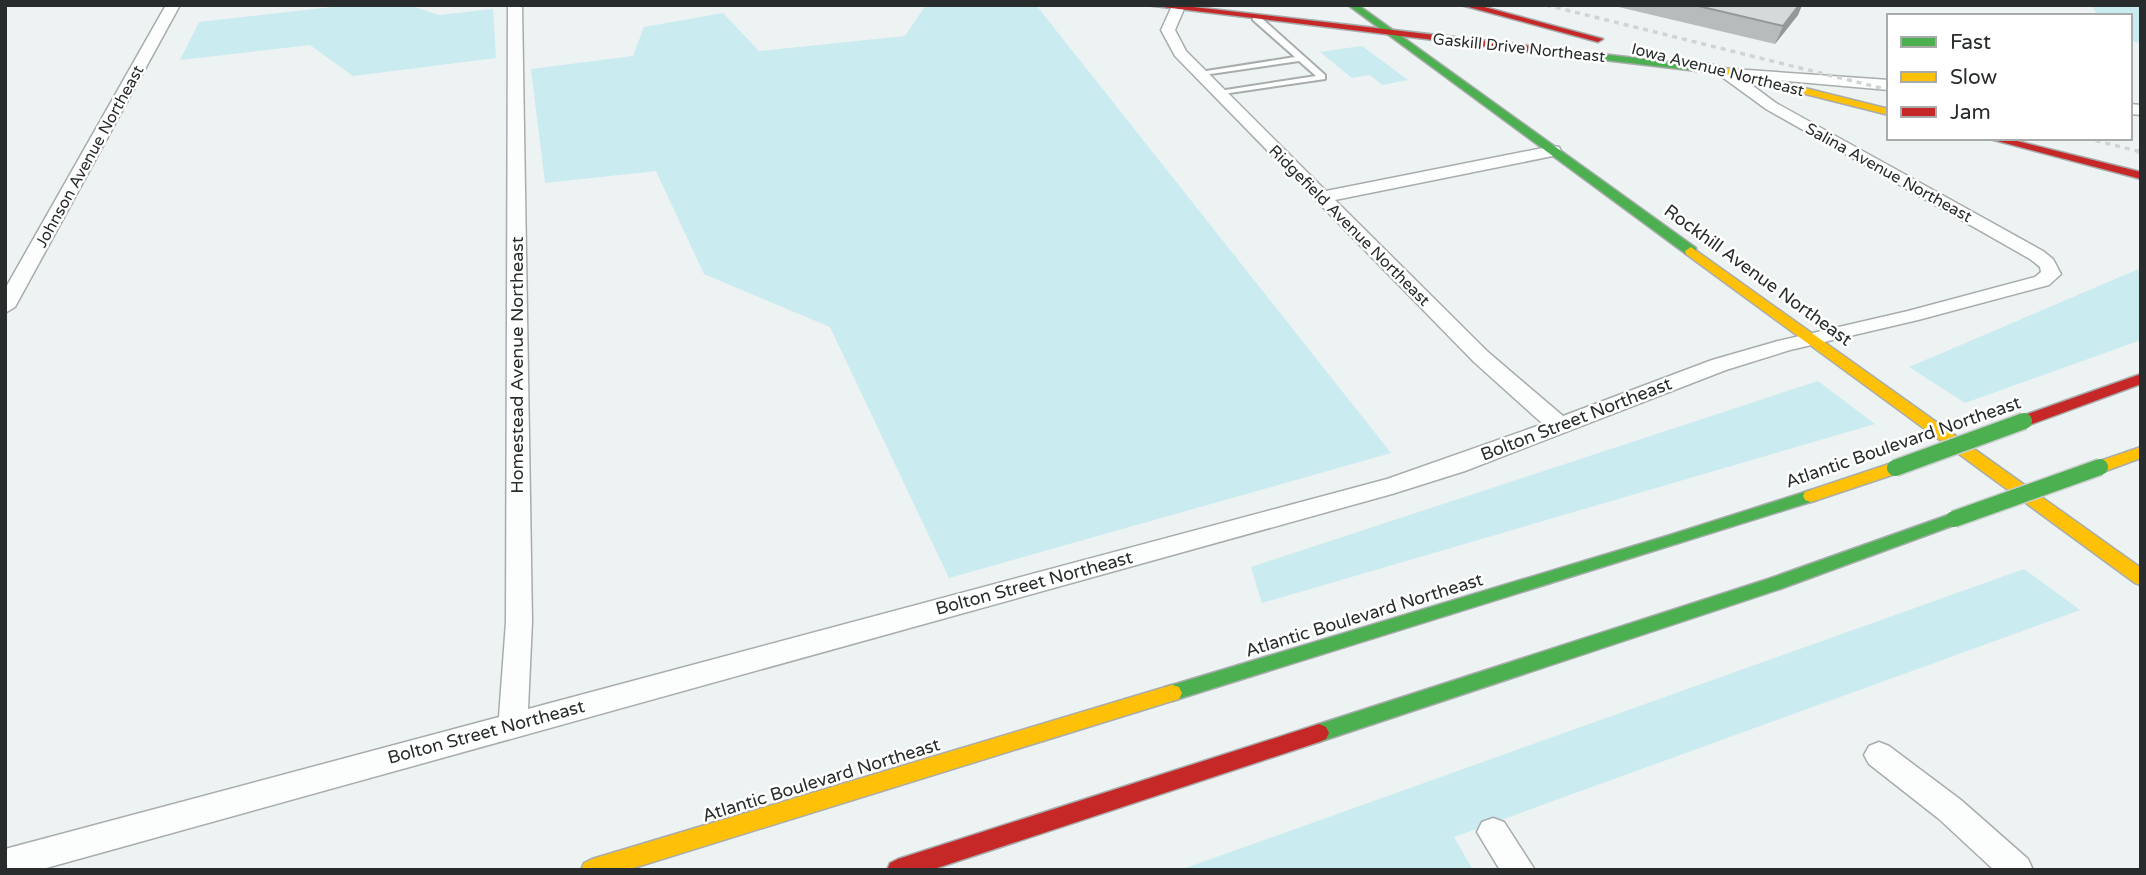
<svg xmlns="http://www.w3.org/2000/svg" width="2146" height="875" viewBox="0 0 2146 875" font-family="'Varela Round',sans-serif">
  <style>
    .green { fill: #caebf0 }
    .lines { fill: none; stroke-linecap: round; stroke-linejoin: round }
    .lane-casing { stroke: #a8acac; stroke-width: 4 }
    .street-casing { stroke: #a8acac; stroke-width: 3 }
    .fast-casing { stroke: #a8acac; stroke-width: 3 }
    .slow-casing { stroke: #a8acac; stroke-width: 3 }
    .jam-casing { stroke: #a8acac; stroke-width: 3 }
    .lane { fill: #fcfdfd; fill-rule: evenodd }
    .street { fill: #fcfdfd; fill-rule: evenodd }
    .fast { fill: #4caf50; fill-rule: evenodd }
    .slow { fill: #ffc107; fill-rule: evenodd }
    .jam { fill: #c62828; fill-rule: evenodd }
    .rail-far1 { stroke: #d2d3d3; stroke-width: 3.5; stroke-dasharray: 5 5; stroke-linecap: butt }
    .rail { stroke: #d2d3d3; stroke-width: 4.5; stroke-dasharray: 7 7; stroke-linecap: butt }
    .fast-bridge-casing { stroke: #c9cccc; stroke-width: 19; stroke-linecap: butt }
    .fast-bridge { stroke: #4caf50; stroke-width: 16 }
    .wall { fill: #b7bbbb }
    .shaded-wall { fill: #959898 }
    .building { fill: #d5d9d9; stroke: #959898; stroke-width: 2 }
    .labels { text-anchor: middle; stroke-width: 5; stroke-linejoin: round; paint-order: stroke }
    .far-street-label { font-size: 16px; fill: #282c2d; stroke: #fff }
    .street-label { font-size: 18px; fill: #282c2d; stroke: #fff }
  </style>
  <rect width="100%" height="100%" fill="#edf2f2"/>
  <!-- green -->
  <path class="green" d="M350 5H409L439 15 493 9 496 58 353 76 310 45 180 60 199 22Z
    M926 5H1036L1391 453 949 578 830 327 704 274 656 171 545 183 531 69 633 56 644 27 723 13 759 51 905 36Z
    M2141 5V44L2130 40V16H2098L2092 6Z
    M1362 46 1408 80 1382 85 1370 75 1352 78 1320 52Z
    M2141 268V340L1965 403 1909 367Z
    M1818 381 1875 424 1262 603 1251 567Z
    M2024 569 2080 610 1454 837 1473 870H1180Z"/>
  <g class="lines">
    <!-- lane casing -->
    <g class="lane-casing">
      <path id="lane" d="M1253 16H1259L1325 75V79L1216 95 1215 93 1219 91 1316 76 1299 61 1197 76 1196 74 1200 72 1295 57 1253 20Z"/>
    </g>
    <!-- street casing -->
    <g class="street-casing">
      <path id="street" d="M166 5H180L15 307 5 313V289Z
        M508 5H522L532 622 528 709 1387 479 1543 424 1474 362 1175 56 1161 30 1172 6 1178 5 1184 9 1175 30 1186 51 1326 191 1553 146 1559 147 1561 151 1553 156 1335 200 1488 352 1563 416 1712 360 1778 341 1908 311 2035 277 2041 272 2040 267 2030 259 1766 109 1718 74 1716 71 1718 68 1889 80V90L1741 77 1776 103 2043 251 2053 259 2061 274 2049 285 1918 320 1790 350 1726 370 1465 471 1392 494 39 870H5V849L499 717 506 622Z
        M2130 104 2141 105V115L2130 114Z
        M1879 742 1889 746 1961 800 2028 859 2033 870H1994L1939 819 1869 764 1864 755 1869 746Z
        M1493 818 1504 822 1535 870H1500L1477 832 1482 822Z"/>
    </g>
    <!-- fast casing -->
    <g class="fast-casing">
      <path id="fast" d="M1348 5H1358L1696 248V254H1686Z
        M1540 47 1723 68 1728 71 1723 74 1536 52V48Z
        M1811 490 1817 492 1819 496 1817 500 1172 701 1165 699 1162 693 1165 687 1172 685 1670 535Z
        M1954 513 1960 515 1962 519 1960 523 1780 589 1319 742 1312 739 1309 733 1312 727 1319 724 1768 579Z"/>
    </g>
    <!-- slow casing -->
    <g class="slow-casing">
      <path id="slow" d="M1701 62 1889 109V115L1697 67V63Z
        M1691 247 2141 568V585L2135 583 1686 254 1685 251Z
        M2141 447V458L2100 473 2092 467 2094 463Z
        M1895 462 1903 468 1901 472 1811 502 1805 500 1803 496 1805 492Z
        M1172 685 1179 687 1182 693 1179 699 1172 701 627 870H581L584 863 592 859Z"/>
    </g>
    <!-- jam casing -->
    <g class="jam-casing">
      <path id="jam" d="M1146 5H1176L1540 47 1545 50 1540 53Z
        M1461 5H1477L1603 39 1598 42Z
        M1986 138H2005L2141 172V179Z
        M2141 374V384L2029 425H2019L2016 421 2019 417Z
        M1319 724 1326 727 1329 733 1326 739 1319 742 931 870H887L890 863 898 859Z"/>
    </g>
    <!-- lane -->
    <use href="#lane" class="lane"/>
    <!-- street -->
    <use href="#street" class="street"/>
    <!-- fast -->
    <use href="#fast" class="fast"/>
    <!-- slow -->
    <use href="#slow" class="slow"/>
    <!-- jam -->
    <use href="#jam" class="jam"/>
    <!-- rail-far1 -->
    <path class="rail-far1" d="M1546 5 1889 90
      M2086 138 2141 152"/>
    <!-- rail -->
    <path class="rail" d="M2137 151 2141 152"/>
    <!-- fast-bridge casing -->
    <g class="fast-bridge-casing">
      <path id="fast-bridge" d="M1895 468 2024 421
        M1954 519 2100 467"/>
    </g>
    <!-- fast-bridge -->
    <use href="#fast-bridge" class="fast-bridge"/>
  </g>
  <!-- wall -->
  <path class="wall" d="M1610 5H1802L1798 15 1775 44Z"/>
  <!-- shaded-wall -->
  <path class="shaded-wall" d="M1799 5H1802L1798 15 1775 44 1783 26Z"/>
  <!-- building -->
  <path class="building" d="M1694 5H1799L1783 26Z"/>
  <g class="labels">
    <!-- far-street labels -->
    <g class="far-street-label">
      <text transform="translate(1519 47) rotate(6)" y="6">Gaskill Drive Northeast</text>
      <text transform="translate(1718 69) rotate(14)" y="6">Iowa Avenue Northeast</text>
      <text transform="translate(89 156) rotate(-61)" y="6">Johnson Avenue Northeast</text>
      <text transform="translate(1889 172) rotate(29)" y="6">Salina Avenue Northeast</text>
      <text transform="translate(1350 225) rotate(45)" y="6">Ridgefield Avenue Northeast</text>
    </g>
    <!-- street labels -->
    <g class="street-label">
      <text transform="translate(1758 275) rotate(36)" y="6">Rockhill Avenue Northeast</text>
      <text transform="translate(517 365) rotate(-90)" y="6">Homestead Avenue Northeast</text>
      <text transform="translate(1576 419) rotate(-21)" y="6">Bolton Street Northeast</text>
      <text transform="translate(1903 442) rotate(-19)" y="6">Atlantic Boulevard Northeast</text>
      <text transform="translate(1034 583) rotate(-15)" y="6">Bolton Street Northeast</text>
      <text transform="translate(1364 615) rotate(-17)" y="6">Atlantic Boulevard Northeast</text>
      <text transform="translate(486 732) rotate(-15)" y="6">Bolton Street Northeast</text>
      <text transform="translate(821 780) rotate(-17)" y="6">Atlantic Boulevard Northeast</text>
    </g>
  </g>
  <!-- border -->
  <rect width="2146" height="875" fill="none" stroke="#282c2d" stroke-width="14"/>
  <!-- legend -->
  <rect x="1887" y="14" width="245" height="126" fill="#ffffff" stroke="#a9abab" stroke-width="2"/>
  <rect x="1901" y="37" width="35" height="10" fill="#4caf50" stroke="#a9abab" stroke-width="2"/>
  <text x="1950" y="49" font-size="21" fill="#282c2d">Fast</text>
  <rect x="1901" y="72" width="35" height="10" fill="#ffc107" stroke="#a9abab" stroke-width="2"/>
  <text x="1950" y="84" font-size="21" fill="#282c2d">Slow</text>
  <rect x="1901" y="107" width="35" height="10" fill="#c62828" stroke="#a9abab" stroke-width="2"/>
  <text x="1950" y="119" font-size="21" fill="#282c2d">Jam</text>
</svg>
